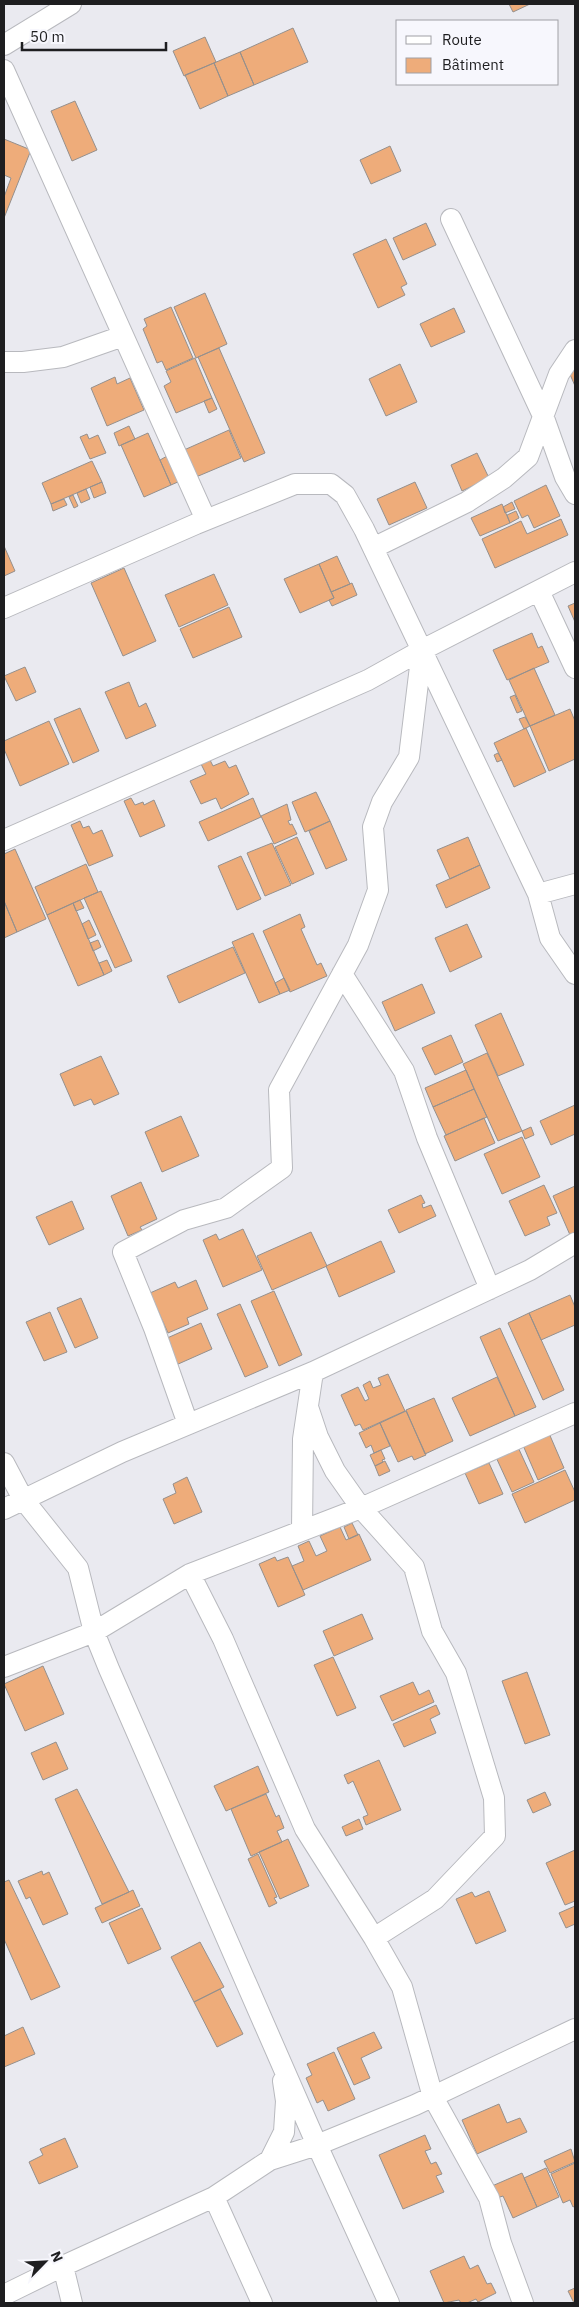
<svg xmlns="http://www.w3.org/2000/svg" width="579" height="2307" viewBox="0 0 579 2307" font-family="'IBM Plex Sans',sans-serif">
  <style>
    .building { fill: #eeac7a; stroke: #95908d }
    .lines { fill: none; stroke-linecap: round; stroke-linejoin: round }
    .minor-casing { stroke: #b8b9be; stroke-width: 22 }
    .minor { stroke: #fff; stroke-width: 20 }
  </style>
  <rect width="100%" height="100%" fill="#eaeaf0"/>
  <!-- building -->
  <path class="building" d="M509 4H530L513 12Z
    M293 28 308 62 254 85 240 52Z
    M205 37 216 62 184 76 173 51Z
    M240 52 254 85 228 96 214 63Z
    M214 63 228 96 200 109 185 75Z
    M75 101 97 150 72 161 51 111Z
    M4 139 31 150 4 218V197L11 178 4 175Z
    M390 146 401 171 371 184 360 160Z
    M426 223 436 245 403 260 393 238Z
    M386 239 407 284 401 287 405 295 378 308 353 254Z
    M205 293 227 344 196 358 174 307Z
    M171 307 193 358 166 370 162 361 157 363 143 329 147 326 144 319Z
    M454 308 465 332 431 347 420 324Z
    M219 348 265 453 244 462 198 357Z
    M195 358 212 398 176 413 164 386 171 382 166 371Z
    M575 361V386L566 365Z
    M400 364 417 402 386 416 369 379Z
    M115 377 117 384 130 378 144 410 107 426 91 388Z
    M212 398 217 409 209 413 204 401Z
    M129 426 135 439 119 446 114 433Z
    M229 430 241 458 196 477 184 450Z
    M148 433 171 485 144 497 121 445Z
    M87 434 89 439 98 435 106 453 90 459 80 437Z
    M477 453 489 478 462 491 451 465Z
    M169 455 180 481 171 485 160 460Z
    M92 461 102 482 51 504 42 483Z
    M102 482 106 493 94 498 90 487Z
    M415 482 427 508 389 525 377 499Z
    M546 485 560 516 534 528 528 515 522 518 514 501Z
    M86 489 90 499 81 503 77 493Z
    M73 495 78 506 74 508 69 497Z
    M64 499 67 505 53 511 51 504Z
    M512 502 515 509 505 513 503 507Z
    M502 504 510 523 480 536 471 518Z
    M516 511 519 518 510 523 507 515Z
    M561 519 568 535 495 568 482 539 521 521 527 534Z
    M4 546 15 571 4 576Z
    M337 556 350 584 331 592 319 564Z
    M319 564 334 598 300 613 284 579Z
    M124 568 156 641 123 656 91 583Z
    M214 574 228 605 179 627 165 595Z
    M352 583 357 595 332 606 329 600 334 598 331 592Z
    M575 603V622L568 606Z
    M229 607 242 637 193 658 180 629Z
    M532 633 538 648 542 646 549 662 507 680 493 650Z
    M25 667 36 692 16 701 4 676Z
    M534 668 555 715 530 726 509 680Z
    M129 682 139 707 146 703 156 726 126 739 105 692Z
    M515 695 522 711 517 713 510 697Z
    M80 708 99 751 73 763 54 719Z
    M570 709 575 721V759L549 771 530 726Z
    M525 717 530 726 524 729 519 719Z
    M49 721 69 764 20 786 4 749V741Z
    M526 728 546 772 514 787 494 743Z
    M498 753 502 760 497 762 494 755Z
    M210 760 213 766 225 761 229 768 236 765 249 794 221 809 216 798 201 804 190 781 206 774 201 764Z
    M316 792 330 821 305 832 292 802Z
    M131 798 135 805 143 802 144 805 154 800 165 826 140 837 124 801Z
    M253 798 261 817 208 841 199 822Z
    M287 804 291 820 288 821 290 825 292 824 297 834 274 844 261 816Z
    M80 821 83 828 89 826 93 834 102 830 113 856 89 866 71 825Z
    M330 821 347 860 326 869 309 831Z
    M297 837 314 874 292 884 275 847Z
    M468 837 480 865 450 879 437 850Z
    M272 843 291 885 265 896 247 853Z
    M15 849 46 919 17 932 4 901V854Z
    M241 856 261 899 237 910 218 866Z
    M86 864 98 892 47 915 35 887Z
    M480 865 490 888 446 908 436 885Z
    M101 891 132 961 115 968 84 898Z
    M80 900 84 908 76 911 73 903Z
    M4 901 17 932 4 938Z
    M73 903 104 975 78 986 47 915Z
    M300 914 305 927 301 929 317 965 321 963 327 976 290 992 263 931Z
    M89 920 96 935 88 939 82 924Z
    M467 924 482 957 450 972 435 938Z
    M253 933 280 994 259 1003 232 942Z
    M98 940 101 947 93 951 90 943Z
    M233 947 245 973 179 1003 167 976Z
    M107 960 112 971 104 975 99 963Z
    M284 978 290 990 280 994 275 983Z
    M422 984 435 1013 395 1031 382 1002Z
    M501 1013 524 1065 498 1076 475 1025Z
    M451 1035 463 1062 435 1075 422 1048Z
    M487 1053 522 1131 498 1141 463 1064Z
    M101 1056 119 1094 94 1105 91 1099 74 1106 60 1074Z
    M466 1070 474 1089 433 1107 425 1088Z
    M474 1089 487 1117 446 1135 433 1107Z
    M575 1105V1134L551 1145 540 1121Z
    M181 1116 199 1156 162 1172 145 1132Z
    M484 1118 495 1143 455 1161 444 1136Z
    M531 1127 534 1135 525 1139 522 1131Z
    M522 1137 540 1177 502 1194 484 1154Z
    M141 1182 157 1219 140 1227 142 1230 128 1236 111 1196Z
    M544 1185 557 1213 547 1217 550 1225 525 1236 509 1201Z
    M575 1186V1232L570 1235 553 1196Z
    M421 1195 425 1203 422 1204 423 1208 431 1205 436 1216 399 1233 388 1210Z
    M72 1201 84 1229 49 1245 36 1217Z
    M243 1229 262 1270 223 1287 203 1240 216 1234 219 1240Z
    M311 1232 327 1266 272 1290 257 1256Z
    M381 1241 395 1272 339 1297 326 1266Z
    M196 1280 208 1309 187 1318 189 1324 168 1333 150 1293 175 1282 178 1288Z
    M274 1291 302 1355 279 1366 251 1301Z
    M570 1295 575 1307V1325L541 1340 529 1313Z
    M81 1298 98 1338 75 1348 57 1308Z
    M240 1304 268 1367 245 1377 217 1314Z
    M50 1312 67 1352 44 1361 26 1322Z
    M529 1313 564 1390 543 1400 508 1323Z
    M201 1323 212 1349 176 1365 165 1339Z
    M500 1328 536 1407 515 1416 480 1337Z
    M388 1374 405 1411 363 1430 360 1424 355 1426 341 1395 358 1387 365 1401 369 1399 363 1385 370 1381 373 1388 381 1385 378 1378Z
    M497 1377 515 1416 470 1436 452 1398Z
    M434 1398 453 1441 425 1454 406 1410Z
    M406 1411 426 1455 414 1460 412 1456 398 1462 380 1423Z
    M380 1423 390 1446 374 1453 371 1445 366 1448 359 1433Z
    M548 1431 564 1468 538 1480 522 1443Z
    M517 1445 534 1482 512 1492 495 1455Z
    M381 1450 385 1459 382 1460 383 1462 375 1466 370 1455Z
    M385 1461 390 1471 379 1476 375 1466Z
    M489 1463 503 1494 479 1504 465 1473Z
    M565 1470 575 1492V1500L525 1523 512 1494Z
    M187 1477 202 1512 174 1524 163 1499 176 1493 173 1484Z
    M352 1523 358 1535 349 1539 344 1527Z
    M340 1527 346 1540 359 1534 371 1560 303 1590 292 1566 304 1561 298 1546 309 1541 316 1556 327 1551 320 1536Z
    M275 1557 277 1561 288 1557 305 1595 278 1607 259 1564Z
    M362 1614 373 1639 334 1656 323 1631Z
    M333 1657 356 1708 337 1716 314 1665Z
    M43 1666 64 1714 25 1731 4 1684Z
    M527 1672 550 1735 525 1744 502 1681Z
    M413 1682 419 1695 429 1690 434 1702 392 1721 380 1696Z
    M436 1705 440 1714 430 1719 436 1733 404 1747 393 1724Z
    M56 1742 68 1769 43 1780 31 1753Z
    M379 1760 401 1810 366 1825 363 1817 368 1815 353 1781 348 1784 344 1775Z
    M258 1766 269 1792 226 1811 214 1786Z
    M77 1789 129 1892 102 1904 55 1799Z
    M545 1792 551 1805 533 1813 527 1800Z
    M266 1794 276 1817 279 1815 284 1828 277 1831 282 1842 251 1856 231 1809Z
    M359 1819 363 1829 346 1836 342 1827Z
    M288 1839 309 1886 280 1899 259 1852Z
    M575 1850V1901L565 1905 546 1863Z
    M258 1854 277 1897 274 1898 277 1903 269 1907 248 1859Z
    M42 1871 43 1875 49 1872 68 1914 43 1925 30 1897 26 1899 18 1881Z
    M9 1880 60 1987 31 2000 4 1939V1882Z
    M133 1890 140 1906 102 1923 95 1908Z
    M489 1891 506 1931 476 1944 456 1899 472 1892 475 1897Z
    M575 1906V1924L566 1928 559 1913Z
    M142 1908 161 1949 128 1964 109 1923Z
    M200 1942 224 1987 194 2002 171 1957Z
    M220 1989 243 2034 217 2047 194 2002Z
    M23 2027 35 2054 4 2067V2036Z
    M374 2032 382 2048 361 2058 370 2078 354 2085 337 2048Z
    M334 2052 355 2099 328 2111 323 2100 317 2103 306 2078 312 2075 307 2064Z
    M499 2104 507 2123 520 2118 527 2132 477 2154 462 2120Z
    M425 2135 431 2149 425 2151 431 2164 436 2162 442 2174 436 2176 444 2192 403 2209 379 2155Z
    M65 2138 78 2167 39 2184 29 2162 43 2155 40 2149Z
    M571 2149 575 2162 550 2173 544 2161Z
    M575 2163V2206L573 2207 570 2200 563 2203 551 2174Z
    M546 2168 559 2197 537 2207 524 2178Z
    M522 2173 537 2207 513 2218 503 2196 497 2198 492 2186Z
    M464 2256 470 2269 478 2265 487 2284 491 2283 496 2293 478 2302 476 2299 467 2303H461L459 2300 444 2303 430 2271Z
    M575 2288V2303H574L568 2291Z"/>
  <g class="lines">
    <!-- minor casing -->
    <g class="minor-casing">
      <path id="minor" d="M4 45 71 4
        M4 70 206 520
        M451 219 544 418 565 477 575 494
        M4 362H23L63 357 123 336
        M373 548 467 502 504 478 528 457 559 374 575 350
        M539 591 575 668
        M4 608 196 524 295 484H331L345 495 364 529 538 894 550 938 575 974
        M4 840 368 680 422 650 575 572
        M538 894 575 884
        M342 974 404 1071 427 1138 490 1289
        M308 1407 318 1437 335 1471 361 1508 414 1567 432 1631 456 1673 494 1798 495 1836 435 1899 374 1938
        M188 1424 154 1328 123 1252 184 1220 226 1208 282 1168 279 1090 358 945 378 890 373 827 382 802 409 757 422 650
        M4 1463 23 1499 78 1568 94 1632 109 1669 317 2145 389 2303
        M4 1509 122 1452 313 1372 530 1270 575 1243
        M302 1530 303 1439 313 1372
        M190 1574 223 1639 305 1829 374 1938 402 1987 433 2097 489 2198 501 2243 523 2303
        M4 1667 94 1632 190 1574 361 1508 575 1413
        M270 2160 284 2132 286 2101 283 2081
        M214 2197 262 2303
        M63 2266 72 2303
        M4 2295 63 2266 214 2197 270 2160 317 2145 415 2105 575 2029"/>
    </g>
    <!-- minor -->
    <use href="#minor" class="minor"/>
  </g>
  <!-- border -->
  <rect width="579" height="2307" fill="none" stroke="#1e1e20" stroke-width="10"/>
  <!-- legend -->
  <rect x="396" y="20" width="162" height="65" fill="#f7f7fd" stroke="#a0a0a5"/>
  <rect x="406" y="36" width="25" height="8" fill="#ffffff" stroke="#a0a0a5"/>
  <text x="442" y="45" font-size="15" fill="#1e1e20">Route</text>
  <rect x="406" y="58" width="25" height="15" fill="#eeac7a" stroke="#a0a0a5"/>
  <text x="442" y="70" font-size="15" fill="#1e1e20">Bâtiment</text>
  <!-- north arrow -->
  <g transform="translate(45 2262) rotate(66)" stroke="#f7f7fd" stroke-width="4" paint-order="stroke">
  <path d="M0-4L9 19L0 12L-9 19Z" fill="#1e1e20"/>
  <text y="-8" font-size="14" font-weight="bold" text-anchor="middle" fill="#1e1e20">N</text>
  </g>
  <!-- scale -->
  <path d="M22 42v8h144v-8" fill="none" stroke="#1e1e20" stroke-width="2.5"/>
  <text x="30" y="42" font-size="15" fill="#1e1e20" stroke="#f7f7fd" stroke-width="4" paint-order="stroke">50 m</text>
</svg>
